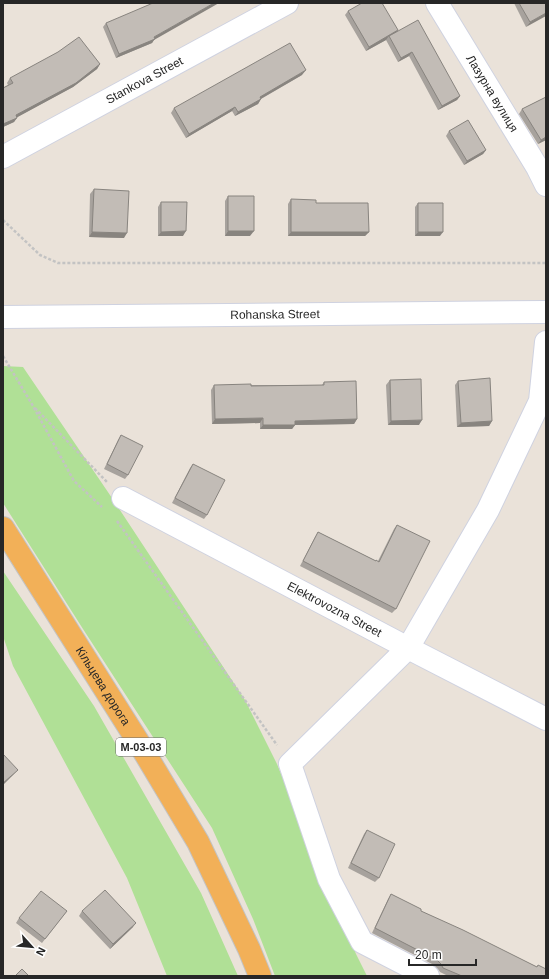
<svg xmlns="http://www.w3.org/2000/svg" width="549" height="979" viewBox="0 0 549 979" font-family="Helvetica,sans-serif">
  <style>
    .green { fill: #b0e096 }
    .lines { fill: none; stroke-linecap: round; stroke-linejoin: round }
    .minor-casing { stroke: #cfd2e0; stroke-width: 24 }
    .secondary-casing { stroke: #cfd2e0; stroke-width: 24 }
    .trunk-casing { stroke: #c3c3c3; stroke-width: 24 }
    .path { stroke: #c3c3c3; stroke-width: 2.5; stroke-dasharray: 3 2; stroke-linecap: butt }
    .minor { stroke: #fff; stroke-width: 22 }
    .secondary { stroke: #fff; stroke-width: 22 }
    .trunk { stroke: #f2b058; stroke-width: 22 }
    .wall { fill: #a7a29d }
    .shaded-wall { fill: #88847f }
    .building { fill: #c2bcb6; stroke: #88847f }
    .labels { text-anchor: middle; stroke-width: 3; stroke-linejoin: round; paint-order: stroke }
    .shield { fill: #fff; stroke: #686868; stroke-width: 1 }
    .shield-label { font-size: 11px; font-weight: bold; fill: #272727 }
    .street-label { font-size: 12px; fill: #272727; stroke: #fff }
  </style>
  <rect width="100%" height="100%" fill="#eae2d9"/>
  <!-- green -->
  <path class="green" d="M3 366 23 367 112 498 245 700 277 764 356 954 367 976H275L253 919 212 828 83 629 3 503Z
    M3 571 94 706 201 893 238 976H167L127 878 13 666 3 636Z"/>
  <g class="lines">
    <!-- minor casing -->
    <g class="minor-casing">
      <g id="minor">
        <path id="s1" d="M437 3 537 167 546 185"/>
        <path id="s2" d="M3 157 287 3"/>
        <path id="s3" d="M123 498 408 648 546 719"/>
        <path d="M428 976 362 942 329 879 290 764 408 648 488 510 540 401 546 342"/>
      </g>
    </g>
    <!-- secondary casing -->
    <g class="secondary-casing">
      <g id="secondary">
        <path id="s4" d="M3 317 546 312"/>
      </g>
    </g>
    <!-- trunk casing -->
    <g class="trunk-casing">
      <g id="trunk">
        <path id="s5" d="M3 528 137 740 198 842 249 949 260 976"/>
      </g>
    </g>
    <!-- path -->
    <path class="path" d="M3 220 40 255 58 263H546
      M3 356 33 406 74 481 102 507
      M35 408 107 482
      M117 521 277 745"/>
    <!-- minor -->
    <use href="#minor" class="minor"/>
    <!-- secondary -->
    <use href="#secondary" class="secondary"/>
    <!-- trunk -->
    <use href="#trunk" class="trunk"/>
  </g>
  <!-- wall -->
  <path class="wall" d="M514 3H546L526 27Z
    M348 11 397 31 460 96 457 100 438 110 409 56 398 62 386 40 366 51 345 15Z
    M106 23 154 40 152 43 116 58 103 27Z
    M100 64 97 69 73 87 17 117 14 122 3 127V88L8 85 7 83 10 78Z
    M302 75 261 99 258 104 235 116 232 111 186 138 171 113 174 108Z
    M546 97V140L538 144 519 114 522 109Z
    M449 131 486 150 483 154 464 165 446 136Z
    M94 189 124 238 89 237 90 194Z
    M228 196 250 236H225V201Z
    M291 199 369 232 365 236H288V204Z
    M161 202 183 236H158V207Z
    M418 203 440 236H415V207Z
    M390 380 419 425H388L386 385Z
    M458 381 492 421 489 426 457 427 455 385Z
    M324 382 357 419 354 424 295 425 292 429H260V423L212 424 211 390 214 385H322Z
    M121 435 128 475 125 479 104 469 118 440Z
    M193 464 207 515 204 519 172 503 190 468Z
    M397 525 396 609 392 613 300 566 315 537 318 532 376 561H378L394 529Z
    M367 830 379 878 375 882 348 868 364 834Z
    M391 894 421 911 537 967 546 976H448L440 972 438 969 434 965 372 933 388 899Z
    M67 911 42 943 16 923 19 918Z
    M82 911 133 927 110 949 79 916Z"/>
  <!-- shaded-wall -->
  <path class="shaded-wall" d="M214 3H219L154 40 152 43 116 58 119 54 154 37Z
    M546 13V16L526 27 530 22Z
    M398 30 395 34 389 36 386 40 366 51 369 47Z
    M412 52 409 56 398 62 401 58Z
    M100 64 97 69 73 87 14 119 17 118 14 122 3 127V124L16 115Z
    M306 70 302 75 257 101 260 97Z
    M460 96 457 100 438 110 442 106Z
    M261 99 258 104 235 116 238 112Z
    M235 107 232 111 186 138 189 134Z
    M546 137V140L538 144 541 140Z
    M486 150 483 154 464 165 467 161Z
    M186 231 183 236H158L161 232Z
    M228 231H254L250 236H225Z
    M92 232 127 233 124 238 89 237Z
    M291 232H369L365 236H288Z
    M418 232H443L440 236H415Z
    M263 418 260 423 212 424 215 419Z
    M357 419 354 424 295 425 292 429H260L263 425 295 421Z
    M422 420 419 425H388L391 421Z
    M492 421 489 426 457 427 461 423Z
    M18 770 3 785V783Z
    M136 923 133 927 110 949 113 944Z"/>
  <!-- building -->
  <path class="building" d="M153 3H214L154 37 155 39 119 54 106 23Z
    M362 3H382L398 30 369 47 348 11Z
    M519 3H546V13L530 22Z
    M418 20 460 96 442 106 412 52 401 58 389 36Z
    M79 37 100 64 76 83 16 115 17 118 3 124V88L13 83 10 78 58 52Z
    M290 43 306 70 260 97 261 99 238 112 235 107 189 134 174 108Z
    M546 97V137L541 140 522 109Z
    M468 120 486 150 467 161 449 131Z
    M94 189 129 191 127 233 92 232Z
    M228 196H254V231H228Z
    M291 199 316 200V203H368L369 232H291Z
    M161 202H187L186 231 161 232Z
    M418 203H443V232H418Z
    M490 378 492 421 461 423 458 381Z
    M421 379 422 420 391 421 390 380Z
    M356 381 357 419 295 421V425H263V418L215 419 214 385 251 384V386L324 385V382Z
    M121 435 143 446 128 475 107 464Z
    M193 464 225 480 207 515 175 498Z
    M397 525 430 541 396 609 303 561 318 532 376 561V560L379 562Z
    M3 754 18 770 3 783Z
    M367 830 395 844 379 878 351 863Z
    M105 890 136 923 113 944 82 911Z
    M41 891 67 911 45 939 19 918Z
    M391 894 421 909V911L463 930 537 967 538 965 546 969V976H462L443 968 441 964 437 960 375 928Z
    M22 969 29 976H15Z"/>
  <g class="labels">
    <!-- shield labels -->
    <rect class="shield" x="116" y="738" width="50" height="18" rx="3"/>
    <g class="shield-label">
      <text x="141" y="751">М-03-03</text>
    </g>
    <!-- street labels -->
    <g class="street-label">
      <text dy="4" stroke="none"><textPath href="#s2" startOffset="161">Stankova Street</textPath></text>
      <text dy="4" stroke="none"><textPath href="#s1" startOffset="106">Лазурна вулиця</textPath></text>
      <text dy="4" stroke="none"><textPath href="#s4" startOffset="272">Rohanska Street</textPath></text>
      <text dy="4" stroke="none"><textPath href="#s3" startOffset="239">Elektrovozna Street</textPath></text>
      <text dy="4" stroke="none"><textPath href="#s5" startOffset="187">Кільцева дорога</textPath></text>
    </g>
  </g>
  <!-- border -->
  <rect width="549" height="979" fill="none" stroke="#272727" stroke-width="8"/>
  <!-- north arrow -->
  <g transform="translate(32 947) rotate(117)" stroke="#ffffff" stroke-width="3" paint-order="stroke">
  <path d="M0-3L7 15L0 10L-7 15Z" fill="#272727"/>
  <text y="-6" font-size="11" font-weight="bold" text-anchor="middle" fill="#272727">N</text>
  </g>
  <!-- scale -->
  <path d="M409 959v6h67v-6" fill="none" stroke="#272727" stroke-width="2"/>
  <text x="415" y="959" font-size="12" fill="#272727" stroke="#ffffff" stroke-width="3" paint-order="stroke">20 m</text>
</svg>
